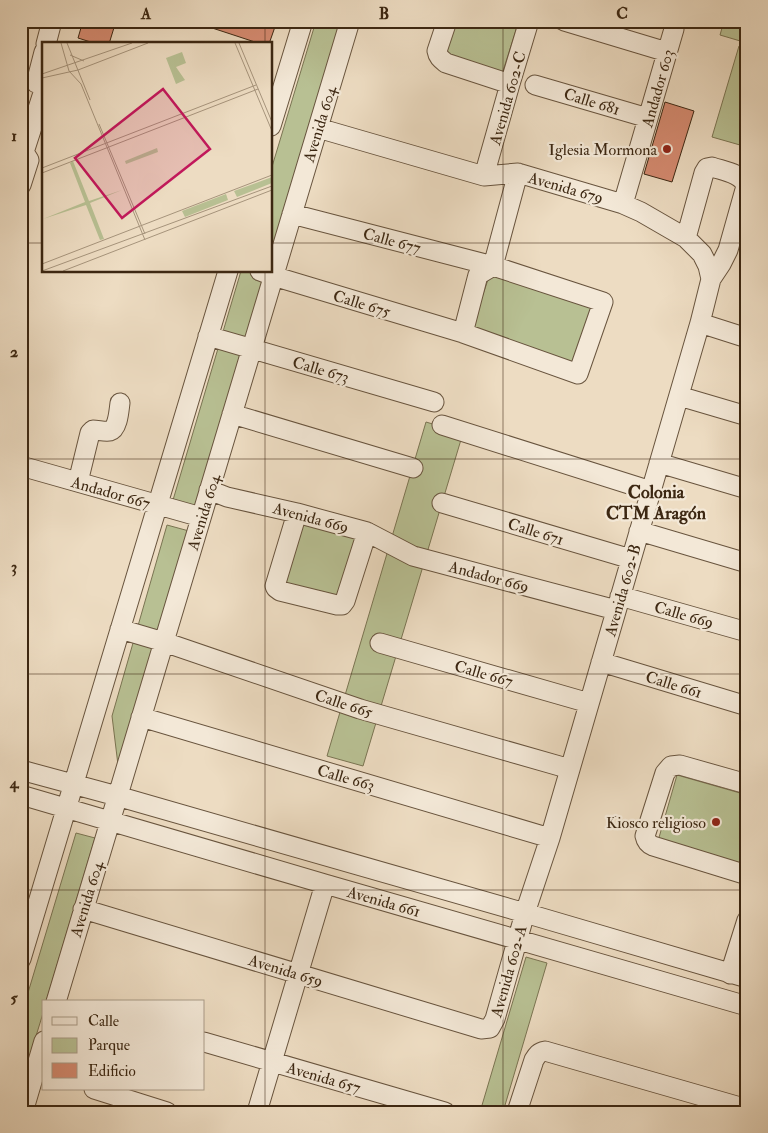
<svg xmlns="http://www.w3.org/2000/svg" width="768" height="1133" viewBox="0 0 768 1133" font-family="'IM FELL Double Pica',serif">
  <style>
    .green { fill: #b8c093; stroke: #7a7452 }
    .building { fill: #d58a70; stroke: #3c2712 }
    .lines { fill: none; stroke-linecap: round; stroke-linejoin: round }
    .minor-casing { stroke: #68543e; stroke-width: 21 }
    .minor { stroke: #f3e8d7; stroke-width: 19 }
    .grid { fill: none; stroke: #3c2712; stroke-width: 1; stroke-opacity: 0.55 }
    .poi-dot { fill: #8f2418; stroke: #f3e8d7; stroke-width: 2 }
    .labels { text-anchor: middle; stroke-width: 4.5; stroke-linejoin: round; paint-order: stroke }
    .street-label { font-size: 16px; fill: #3c2712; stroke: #f3e8d7 }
    .poi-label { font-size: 16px; fill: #3c2712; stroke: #f3e8d7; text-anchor: end }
    .neighbourhood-label { font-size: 18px; font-weight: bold; fill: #3c2712; stroke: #f3e8d7 }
    .inset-road { fill: none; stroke: #a6947c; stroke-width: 1 }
    .view { fill: #c2185b; fill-opacity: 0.15; stroke: #c2185b; stroke-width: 2.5 }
    .inset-edge { fill: none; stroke: #3c2712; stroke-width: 2.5 }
    .neatline { fill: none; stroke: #3c2712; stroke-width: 2 }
    .grid-label { font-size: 16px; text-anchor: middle; font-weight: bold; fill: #3c2712 }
  </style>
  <rect width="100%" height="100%" fill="#eddcc2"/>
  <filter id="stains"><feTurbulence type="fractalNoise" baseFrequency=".004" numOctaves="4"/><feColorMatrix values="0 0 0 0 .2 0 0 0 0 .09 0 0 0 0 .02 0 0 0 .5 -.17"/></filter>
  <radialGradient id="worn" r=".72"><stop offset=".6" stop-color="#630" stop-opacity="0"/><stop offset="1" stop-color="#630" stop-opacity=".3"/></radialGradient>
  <!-- green -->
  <path class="green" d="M316 21H327L340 25 271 256V170Z
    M456 21H519L502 74 445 56Z
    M724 21H747V43L720 35Z
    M739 46 747 48V147L712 137Z
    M241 271H267L196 507 173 500Z
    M490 274 593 308 572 365 470 332Z
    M426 422 463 433 363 766 327 756Z
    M301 518 361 536 341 601 281 583Z
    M167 525 189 531 118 765 112 716Z
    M677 775 747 795V866L658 841Z
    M76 833 95 838 46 1002H44V1010L21 1085V1016Z
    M526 957 547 963 503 1112H480Z"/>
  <!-- building -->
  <path class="building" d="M83 21H116L109 44H97L78 38Z
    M201 21H277L269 44H261L200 24Z
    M665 102 694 111 672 182 644 174Z"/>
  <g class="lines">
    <!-- minor casing -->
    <g class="minor-casing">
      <path id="minor" d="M447 21 437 51C438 57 441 59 446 63L510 84
        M564 21 667 52
        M46 44 52 21
        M36 83 44 52
        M535 85 648 118
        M271 126 303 21
        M21 151 24 152 44 90
        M484 176 510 84 529 21
        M21 185 29 160 24 152
        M623 204 674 29
        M686 238 704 173 707 168 712 167C723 171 742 173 746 186L728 250 721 264 711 279
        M493 266 518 173
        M260 271 273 276 463 333 578 374 603 302 493 266 292 214
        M700 323 747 338
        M463 333 478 275 493 266
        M208 336 434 402
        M679 396 747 416
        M232 414 413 468
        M442 425 651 491
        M659 463 747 489
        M21 466 201 517
        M78 482 90 433 93 430C98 430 105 432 110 431 118 429 119 410 120 403
        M209 490 227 497 297 513 367 532 345 601 342 605H337L280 591 276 588 275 586 297 513
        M442 503 631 559
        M639 531 747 563
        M367 532 413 556 616 610
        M620 596 747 632
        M120 629 164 642 360 709 570 769
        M380 643 589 703
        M601 662 747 706
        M141 717 550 838
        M21 770 117 796 525 913 747 978
        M747 784 680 765 671 766 665 773 645 836C646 841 648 844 653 846L747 875
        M21 795 325 884 747 1006
        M83 909 481 1029 490 1028 495 1019 525 913 550 838 700 323 711 279 708 266 702 254 686 238 641 212 623 204 518 173 484 176 318 128
        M21 959 228 271
        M730 974 747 920
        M56 1002 350 21
        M204 1042 445 1112
        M94 1089 167 1112
        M23 1112 44 1041
        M257 1112 325 884
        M517 1112 534 1060C537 1055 539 1052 545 1051L747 1109"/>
    </g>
    <!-- minor -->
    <use href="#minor" class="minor"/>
  </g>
  <!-- grid -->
  <path class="grid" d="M265 21V44M503 21V1112M21 243H44M271 243H747M265 271V1112M21 459H747M21 674H747M21 890H747"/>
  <!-- markers -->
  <g class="poi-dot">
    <circle cx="667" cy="149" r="5"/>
    <circle cx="716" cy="822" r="5"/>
  </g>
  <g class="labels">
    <!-- street labels -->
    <g class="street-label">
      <text transform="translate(657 88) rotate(-74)" y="6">Andador 603</text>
      <text transform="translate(507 98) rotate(-74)" y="6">Avenida 602-C</text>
      <text transform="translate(592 101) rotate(17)" y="6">Calle 681</text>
      <text transform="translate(319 124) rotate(-73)" y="6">Avenida 604</text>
      <text transform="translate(566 187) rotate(16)" y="6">Avenida 679</text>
      <text transform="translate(392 240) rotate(15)" y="6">Calle 677</text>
      <text transform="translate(362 303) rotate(17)" y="6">Calle 675</text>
      <text transform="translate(321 369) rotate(16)" y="6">Calle 673</text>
      <text transform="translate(111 492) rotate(16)" y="6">Andador 667</text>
      <text transform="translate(203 512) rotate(-73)" y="6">Avenida 604</text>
      <text transform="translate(311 517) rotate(15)" y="6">Avenida 669</text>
      <text transform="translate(536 531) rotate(17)" y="6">Calle 671</text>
      <text transform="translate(489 576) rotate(15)" y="6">Andador 669</text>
      <text transform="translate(622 590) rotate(-74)" y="6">Avenida 602-B</text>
      <text transform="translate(684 614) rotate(16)" y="6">Calle 669</text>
      <text transform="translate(484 673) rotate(16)" y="6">Calle 667</text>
      <text transform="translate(674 684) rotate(17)" y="6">Calle 661</text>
      <text transform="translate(344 703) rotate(18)" y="6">Calle 665</text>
      <text transform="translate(346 777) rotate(16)" y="6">Calle 663</text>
      <text transform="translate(86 899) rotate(-73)" y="6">Avenida 604</text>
      <text transform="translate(384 901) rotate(16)" y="6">Avenida 661</text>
      <text transform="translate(286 970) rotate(17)" y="6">Avenida 659</text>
      <text transform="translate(508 971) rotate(-74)" y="6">Avenida 602-A</text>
      <text transform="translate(324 1077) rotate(16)" y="6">Avenida 657</text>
    </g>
    <!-- poi labels -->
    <g class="poi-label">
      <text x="657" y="155">Iglesia Mormona</text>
      <text x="706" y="828">Kiosco religioso</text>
    </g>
    <!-- neighbourhood labels -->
    <g class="neighbourhood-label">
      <text x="656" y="498">Colonia<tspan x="656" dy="21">CTM Aragón</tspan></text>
    </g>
  </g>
  <!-- overview -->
  <g transform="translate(42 42)">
    <rect width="230" height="230" fill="#eddcc2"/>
    <path d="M140 10 144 21 134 25 143 38 134 42 124 16ZM115 106 116 110 84 122 83 119ZM31 119 47 159 80 148 48 161 62 197 58 198 44 163 1 177 43 160 28 121ZM230 135V141L195 155 192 149ZM184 152 186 158 143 175 140 169Z" fill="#b8c093"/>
    <path class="inset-road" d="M19 1 27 29 39 42 103 198M25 1 48 58M193 1 230 89M197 1 230 80M28 13 42 19M0 32 90 1M0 36 36 28 106 1M57 82 103 192M0 126 214 43M0 131 216 47M0 222 230 133M0 229 230 144M21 229 230 148"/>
    <path class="view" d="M121 47 168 107 80 176 33 116Z"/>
    <rect width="230" height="230" class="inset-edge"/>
  </g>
  <!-- margin -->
  <rect width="768" height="1133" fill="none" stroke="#eddcc2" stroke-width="55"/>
  <!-- legend -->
  <rect x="42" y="1000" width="162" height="90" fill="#f3e8d7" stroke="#aa9b88"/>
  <rect x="52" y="1017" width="25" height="8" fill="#f3e8d7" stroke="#aa9b88"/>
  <text x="88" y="1026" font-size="15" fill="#3c2712">Calle</text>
  <rect x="52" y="1038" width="25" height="15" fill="#b8c093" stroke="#aa9b88"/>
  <text x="88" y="1050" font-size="15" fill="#3c2712">Parque</text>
  <rect x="52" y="1063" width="25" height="15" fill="#d58a70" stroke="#aa9b88"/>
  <text x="88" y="1076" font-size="15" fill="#3c2712">Edificio</text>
  <rect x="28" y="28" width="712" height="1078" class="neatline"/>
  <g class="grid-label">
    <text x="146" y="19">A</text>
    <text x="384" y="19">B</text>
    <text x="622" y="19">C</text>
    <text x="14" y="141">1</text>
    <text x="14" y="357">2</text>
    <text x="14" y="572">3</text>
    <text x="14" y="788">4</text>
    <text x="14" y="1003">5</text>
  </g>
  <rect width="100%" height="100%" filter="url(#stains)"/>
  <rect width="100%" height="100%" fill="url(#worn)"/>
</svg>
